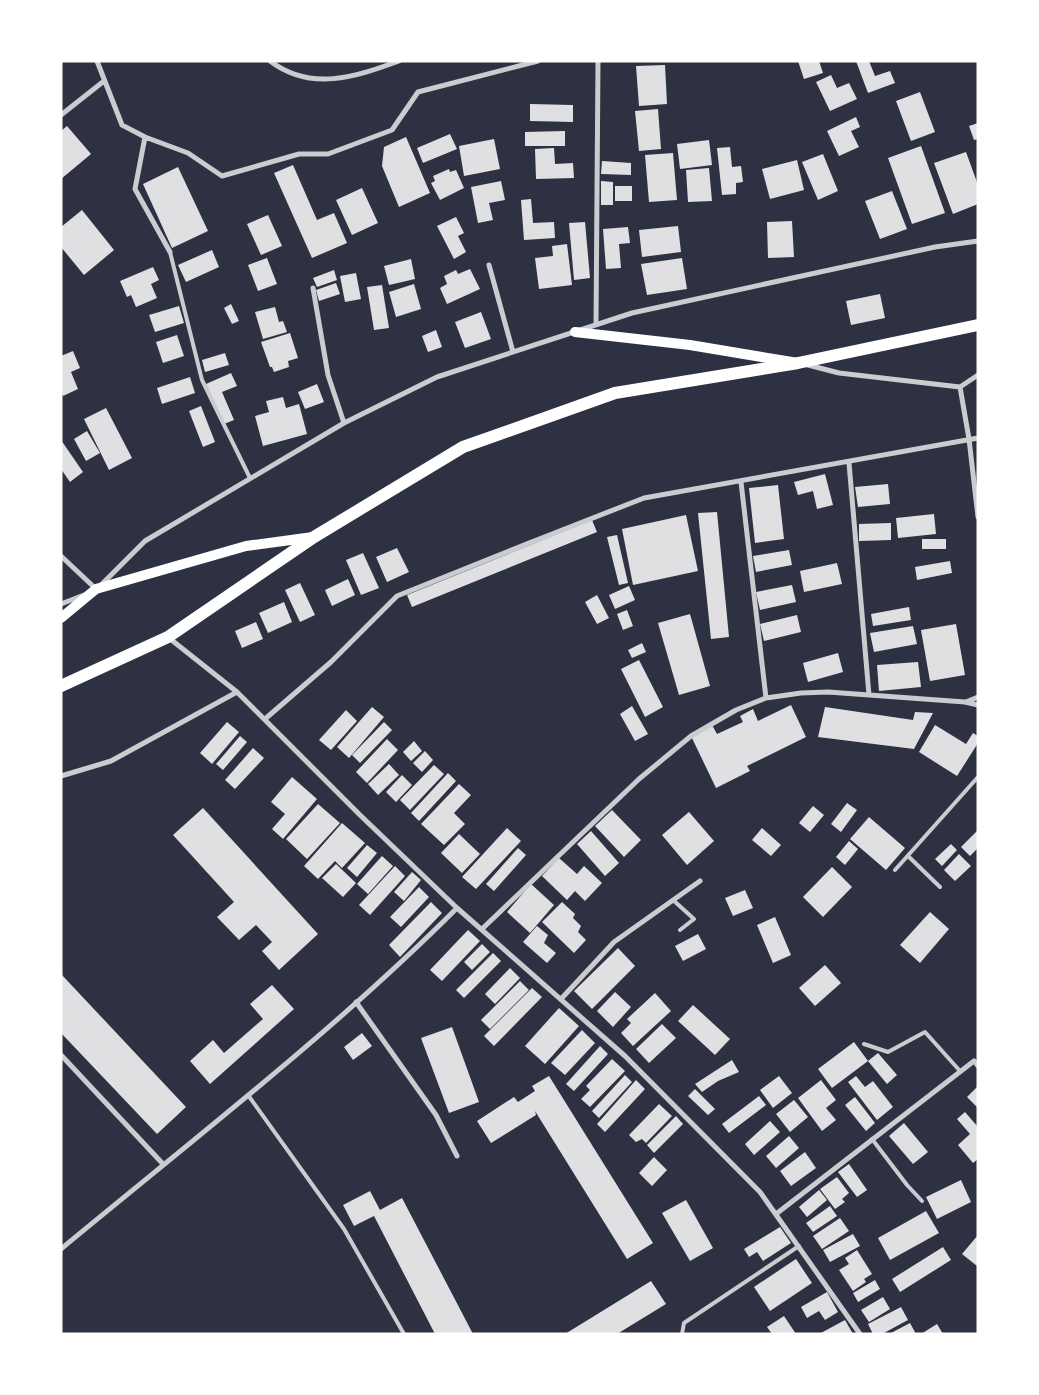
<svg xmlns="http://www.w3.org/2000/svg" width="1039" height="1395" viewBox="0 0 1039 1395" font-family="Overpass,sans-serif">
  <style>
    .building { fill: #e0e0e3 }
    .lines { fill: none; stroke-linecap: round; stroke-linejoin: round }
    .service { stroke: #caccd0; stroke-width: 4 }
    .minor { stroke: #caccd0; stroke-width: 5 }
    .secondary { stroke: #fff; stroke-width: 10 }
    .primary { stroke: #fff; stroke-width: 12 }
  </style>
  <rect width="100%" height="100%" fill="#2d3142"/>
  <!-- building -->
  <path class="building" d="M798 61H819L823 73 804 79Z
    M856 61H869L875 76 890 71 895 83 868 93Z
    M665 65 667 104 639 106 636 66Z
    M831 75 837 88 849 83 857 99 830 111 816 82Z
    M920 92 935 132 911 141 896 101Z
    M530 104 573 105V122L530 121Z
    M658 109 661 149 639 151 635 111Z
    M856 117 860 127 851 131 859 147 839 156 827 131Z
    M978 123V139L974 140 969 126Z
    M67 126 91 154 61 179V131Z
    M565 131V146H525V132Z
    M450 134 457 149 423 163 417 148Z
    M406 137 430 193 399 207 382 166 384 147Z
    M494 139 500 169 464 176 459 146Z
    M709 140 712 165 680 169 677 144Z
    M921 146 945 213 912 224 888 158Z
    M730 147 732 167 741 166 743 182 736 183V194L722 195 717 148Z
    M554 148 555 164 573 163 574 178 536 179 535 149Z
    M966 152 978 185V204L953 214 934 163Z
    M673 153 677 200 649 202 645 155Z
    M823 154 838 191 818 200 802 162Z
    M797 160 804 190 770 199 762 169Z
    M602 161 631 163V175L601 174Z
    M293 165 317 220 334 213 347 243 312 258 274 173Z
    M178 167 208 231 172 248 143 184Z
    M709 168 712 201 688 202 686 170Z
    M449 169 450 172 456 170 464 188 440 200 431 183 435 181 433 176Z
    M501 181 505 200 489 203 493 220 478 223 471 187Z
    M601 181 613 182V205H601Z
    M615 186H632V201H615Z
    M362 188 378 223 352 235 336 200Z
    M892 191 907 229 880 239 865 201Z
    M531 199 533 223 554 222 555 238 524 240 521 200Z
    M82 210 114 250 84 275 61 247V227Z
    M268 215 282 246 261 255 247 224Z
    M456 217 464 233 458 236 466 252 454 259 437 226Z
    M792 221 794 257 768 258 767 222Z
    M585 222 590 278 574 280 569 223Z
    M678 226 681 252 642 257 639 230Z
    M628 227 630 243 619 244 621 268 606 269 603 229Z
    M567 244 572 285 539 289 535 258 553 256 552 246Z
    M212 250 219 267 186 282 178 265Z
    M267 258 277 284 258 291 248 265Z
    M682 258 687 289 647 295 641 264Z
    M411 259 415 279 389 285 384 266Z
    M153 267 159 280 151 284 157 298 136 307 131 295 127 297 120 281Z
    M470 269 480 289 447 304 440 288 447 284 444 276 456 270 458 274Z
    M334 270 337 280 317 287 313 278Z
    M356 273 361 299 345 302 340 276Z
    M336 283 340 294 319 301 316 290Z
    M414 284 421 309 396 317 389 292Z
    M382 285 389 328 374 330 367 287Z
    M880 294 885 318 851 325 846 301Z
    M231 304 239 321 232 324 224 308Z
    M179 306 184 323 155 332 149 315Z
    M275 307 279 322 283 321 287 332 263 339 255 312Z
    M481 312 491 339 465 348 455 322Z
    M436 330 442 347 428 352 422 336Z
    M290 333 298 358 288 361 289 367 274 372 272 367H270L261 342Z
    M177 335 184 356 163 363 156 342Z
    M73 351 80 368 71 372 78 389 63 396 61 391V356Z
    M225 353 229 365 205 372 202 360Z
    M231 373 237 386 222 392 234 420 224 424 206 384Z
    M190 377 195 393 162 404 157 388Z
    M317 384 324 402 305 409 298 392Z
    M283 397 286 408 299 404 307 434 263 446 255 416 269 412 266 401Z
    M201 406 215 442 203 447 189 411Z
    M106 408 132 458 109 470 84 419Z
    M87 431 100 453 86 461 74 439Z
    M61 440 83 472 70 482 61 469Z
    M825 474 833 505 817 509 813 491 798 495 794 482Z
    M888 484 890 504 858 507 855 487Z
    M778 485 784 539 755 543 749 488Z
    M717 512 729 637 711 639 698 513Z
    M934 514 936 534 898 538 896 518Z
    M686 515 698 571 633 585 622 529Z
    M592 520 597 532 412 607 407 595Z
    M891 523V540L859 541V524Z
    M617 535 628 583 619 585 607 537Z
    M922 539H946V549H922Z
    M397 548 409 572 387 582 376 557Z
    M789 550 792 565 756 572 753 556Z
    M363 553 379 588 361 595 346 560Z
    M950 561 952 573 917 580 915 567Z
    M837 563 842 584 804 592 800 571Z
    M348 579 355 595 332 606 325 590Z
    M300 583 315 615 300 622 285 590Z
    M792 585 796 602 760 610 756 592Z
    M629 586 635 600 615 609 609 595Z
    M597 595 609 618 597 624 585 602Z
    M284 602 292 622 268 633 259 613Z
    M909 607 911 620 873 626 871 614Z
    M627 610 633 626 623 630 617 614Z
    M690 614 710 686 679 695 658 623Z
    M797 615 801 632 764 641 760 624Z
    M256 622 263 639 242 648 235 631Z
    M956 624 965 675 930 681 921 630Z
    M913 626 917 644 874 652 870 633Z
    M642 643 646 652 632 658 628 650Z
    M838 653 843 672 808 682 803 663Z
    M639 660 663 707 645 717 621 669Z
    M918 662 921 687 879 691 877 665Z
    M791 705 806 737 747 766 750 771 716 788 691 736 712 725 717 734 743 722 740 716 753 709 758 721Z
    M632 706 648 734 635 741 620 714Z
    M372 707 384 717 349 758 337 747Z
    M825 707 913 720 915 712 933 713 914 749 818 737Z
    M346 710 357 721 331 750 319 740Z
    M227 722 239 732 212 764 200 753Z
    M384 722 392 730 360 763 352 755Z
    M935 725 966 744 973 733 978 736V743L957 776 919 752Z
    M240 736 247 742 223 770 216 764Z
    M387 739 398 750 367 783 356 772Z
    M414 741 422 751 411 761 403 752Z
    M253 748 264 758 235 789 225 780Z
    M425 751 433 760 422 772 413 763Z
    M389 764 399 775 378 795 368 784Z
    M434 765 444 774 410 810 400 800Z
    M448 773 456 781 419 821 411 813Z
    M402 775 412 785 396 802 386 792Z
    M292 777 317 799 283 839 272 829 285 814 271 802Z
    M459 784 471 795 454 813 465 824 444 845 421 824Z
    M847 803 857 810 841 832 831 824Z
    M318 804 340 823 307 859 286 839Z
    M813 806 824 815 810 832 799 823Z
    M203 808 318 934 279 970 262 951 272 942 256 925 239 940 217 917 234 902 173 835Z
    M612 810 641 840 624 857 595 826Z
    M689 812 714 841 687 865 662 835Z
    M869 817 905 848 886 870 850 839Z
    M342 823 365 843 342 868 335 861 318 879 304 866Z
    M507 828 521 841 476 889 462 877Z
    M762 828 781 845 771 856 752 840Z
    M978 830V848L970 856 961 847Z
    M591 831 619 863 605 876 577 844Z
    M459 834 480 854 462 873 441 853Z
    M849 841 858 849 845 865 836 857Z
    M951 844 957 850 942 866 935 859Z
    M367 845 377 853 357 877 347 868Z
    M518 848 526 855 494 891 486 884Z
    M959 854 971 866 955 881 944 870Z
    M382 856 393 866 368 894 357 884Z
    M559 858 577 874 584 866 602 883 585 901 575 891 567 900 542 876Z
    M336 864 356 883 343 897 322 878Z
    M395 866 405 876 370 915 359 905Z
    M832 867 852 887 823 917 803 897Z
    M412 872 421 880 404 901 394 892Z
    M531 884 554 905 530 933 507 912Z
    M419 887 429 897 401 927 390 917Z
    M745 890 753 908 733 916 725 898Z
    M431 902 442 913 400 957 389 945Z
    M562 902 575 914 573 918 581 926 578 932 586 940 574 953 542 922Z
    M930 912 949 929 920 963 900 945Z
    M775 917 791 955 773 963 757 925Z
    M537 926 548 935 544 943 556 953 547 963 523 942Z
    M468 930 480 941 442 981 430 970Z
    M698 934 706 949 683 961 675 946Z
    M482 944 490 952 472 970 464 962Z
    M618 948 635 966 592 1009 574 991Z
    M493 953 501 961 464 998 456 990Z
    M825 965 841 983 815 1006 799 988Z
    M510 968 520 978 495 1004 485 994Z
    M61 974 186 1107 157 1134 61 1033Z
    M520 981 529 990 490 1029 481 1020Z
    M272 985 294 1009 210 1084 190 1061 213 1040 224 1053 263 1019 250 1004Z
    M532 988 542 997 494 1046 484 1036Z
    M615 992 631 1007 613 1027 597 1011Z
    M655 993 671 1011 633 1046 621 1033 631 1023 627 1019Z
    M693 1005 730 1039 715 1055 678 1021Z
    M559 1008 579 1026 545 1064 525 1046Z
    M662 1024 676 1038 649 1063 636 1049Z
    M452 1027 479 1102 449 1113 421 1038Z
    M582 1030 595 1043 565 1075 551 1063Z
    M362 1033 372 1046 353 1060 344 1047Z
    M854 1042 868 1061 832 1088 818 1069Z
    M600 1046 608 1054 574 1091 566 1084Z
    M878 1053 897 1075 887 1084 868 1061Z
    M612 1059 625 1071 590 1107 581 1099 590 1090 586 1086Z
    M732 1060 739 1072 718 1081 702 1092 695 1084Z
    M625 1075 632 1082 599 1118 592 1111Z
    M549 1076 653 1243 627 1259 535 1111 536 1115 491 1143 477 1121 514 1097 518 1102 535 1091 532 1086Z
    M779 1076 792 1093 773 1108 760 1090Z
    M856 1076 865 1087 873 1081 893 1107 877 1120 848 1082Z
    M636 1080 645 1089 605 1132 597 1124Z
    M821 1080 836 1100 826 1108 836 1120 822 1131 798 1098Z
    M978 1086V1108L967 1097Z
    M695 1089 715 1109 708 1115 688 1096Z
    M759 1096 766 1105 729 1133 722 1124Z
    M855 1097 875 1123 866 1131 845 1105Z
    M794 1100 808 1117 790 1132 776 1114Z
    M659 1104 672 1116 646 1143 642 1139 636 1142 629 1135Z
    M965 1112 978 1127V1159L973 1163 958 1145 970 1134 957 1119Z
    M676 1116 683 1124 654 1153 647 1145Z
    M770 1121 780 1132 754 1155 745 1144Z
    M904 1123 928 1152 913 1164 889 1136Z
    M789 1136 799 1148 776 1168 766 1156Z
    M805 1152 816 1168 791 1186 780 1171Z
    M654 1157 667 1170 652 1186 639 1173Z
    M849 1164 867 1190 857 1197 838 1172Z
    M837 1177 849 1193 842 1199 845 1202 835 1209 820 1189Z
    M961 1180 971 1202 937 1219 926 1197Z
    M819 1190 827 1200 807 1217 799 1207Z
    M370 1191 380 1210 402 1198 473 1334H435L374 1216 354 1226 343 1205Z
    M686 1200 713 1248 690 1261 662 1213Z
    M830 1206 837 1216 813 1232 806 1223Z
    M926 1211 939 1233 890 1260 878 1238Z
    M840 1218 849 1231 822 1249 813 1236Z
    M780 1227 791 1243 763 1261 757 1252 749 1257 744 1249Z
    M853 1234 860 1246 830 1262 823 1250Z
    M978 1235V1265L977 1266 962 1254Z
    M943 1247 951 1260 900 1292 892 1279Z
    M857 1250 872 1274 864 1279 866 1282 853 1291 839 1270 849 1264 845 1258Z
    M796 1259 812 1283 770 1311 754 1287Z
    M875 1280 880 1289 858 1302 853 1293Z
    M651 1281 666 1304 617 1334H565Z
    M827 1292 838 1312 825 1320 819 1311 807 1318 801 1307Z
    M883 1297 890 1309 869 1322 861 1310Z
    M901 1307 908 1320 882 1334H873L868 1324Z
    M784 1316 796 1334H772L767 1327Z
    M845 1320 853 1334H819Z
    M910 1323 916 1334H889Z
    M937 1324 943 1334H921Z"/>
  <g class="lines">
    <!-- service -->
    <path class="service" d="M170 252 202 380 250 478
      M908 856 940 887
      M895 870 978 777
      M673 900 694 919 680 930
      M864 1044 888 1052 925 1032 960 1071
      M248 1095 344 1229 404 1334
      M872 1139 907 1185 922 1201
      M682 1334 684 1323 799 1246"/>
    <!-- minor -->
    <path class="minor" d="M97 61 122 125 145 137 135 189 170 252
      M270 61C311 92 355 77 399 61
      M61 115 104 81
      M145 137 188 153 222 176 299 154H328L392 130 418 92 538 61
      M489 265 513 352
      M313 288 328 375 344 423
      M596 325 598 61
      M808 365 839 373 960 387 978 375
      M960 387 969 439 978 517
      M849 463 869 695
      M741 482 766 698
      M61 556 96 589
      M100 586 145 541 344 423 437 377 632 313 935 247 978 241
      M61 604 84 595
      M169 638 237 692 360 815 457 908 625 1056 760 1192 860 1334
      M966 702 978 697
      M265 719 331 662 397 596 529 543 644 498 978 438
      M61 776 111 761 237 692
      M482 929 639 779 691 736 736 710 766 698 801 693 828 692 965 702 978 705
      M561 999 614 942 700 881
      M356 1002 436 1115 457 1156
      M61 1055 163 1164
      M776 1214 974 1061 978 1066
      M61 1249C195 1138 334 1031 457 908"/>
    <!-- secondary -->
    <path class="secondary" d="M575 332 690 345 792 362
      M61 618 96 589 246 546 313 537"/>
    <!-- primary -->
    <path class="primary" d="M61 686 168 637 314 537 463 447 615 393 798 363 978 325"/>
  </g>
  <!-- border -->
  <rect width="1039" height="1395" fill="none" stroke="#ffffff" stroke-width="125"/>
</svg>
